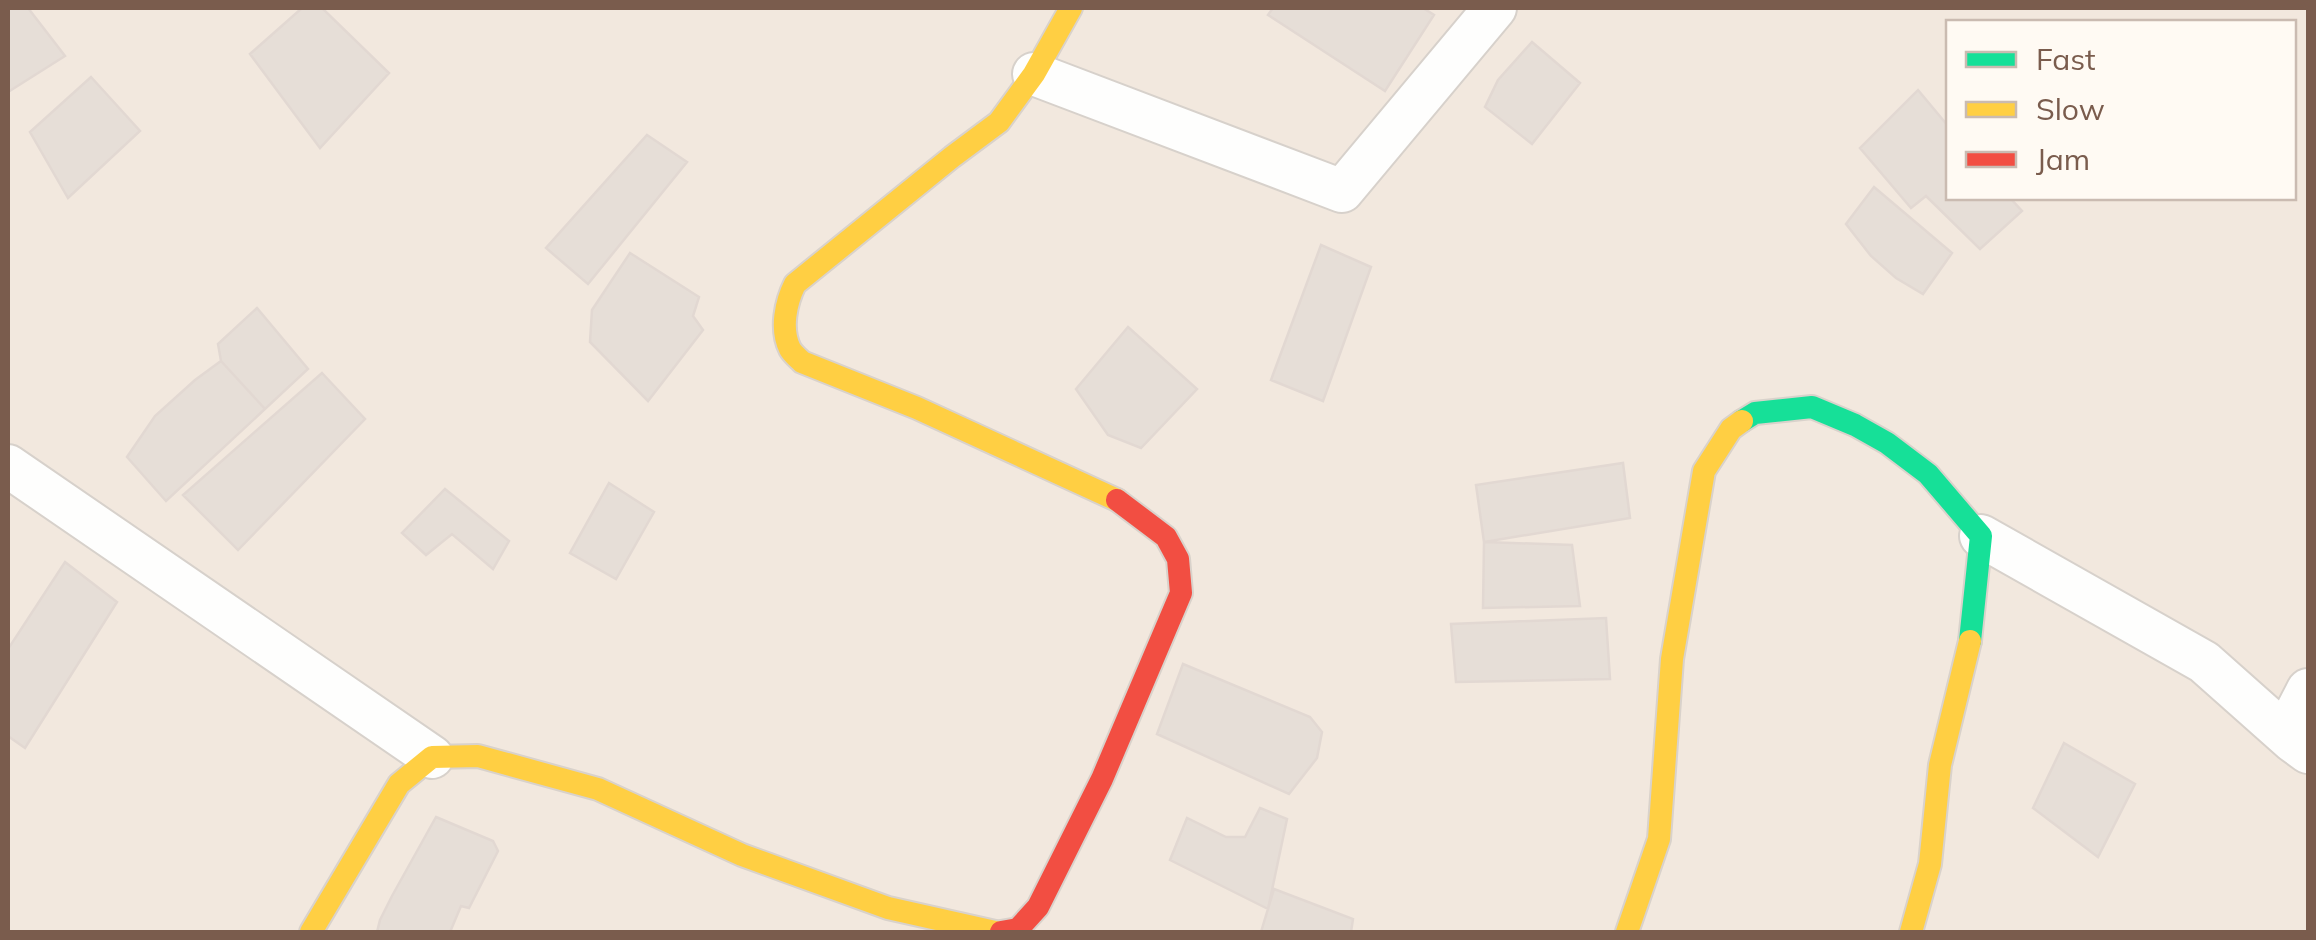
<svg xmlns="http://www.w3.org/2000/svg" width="2316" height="940" viewBox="0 0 2316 940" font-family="Mulish,sans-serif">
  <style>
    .residential { fill: #f2e8de; fill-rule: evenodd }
    .building { fill: #e6ded7; stroke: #e2d8d2; stroke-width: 2.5 }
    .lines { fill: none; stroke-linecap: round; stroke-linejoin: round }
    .street-casing { stroke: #d7d1cb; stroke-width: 46 }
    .fast-casing { stroke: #d9d2cb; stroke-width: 26 }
    .slow-casing { stroke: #d9d2cb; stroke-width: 26 }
    .jam-casing { stroke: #d9d2cb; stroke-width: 26 }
    .street { stroke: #fefefd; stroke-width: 42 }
    .fast { stroke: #16e098; stroke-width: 22 }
    .slow { stroke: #ffcf43; stroke-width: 22 }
    .jam { stroke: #f24e42; stroke-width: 22 }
  </style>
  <rect width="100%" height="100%" fill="#f9f5f0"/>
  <!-- residential -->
  <path class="residential" d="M8 8H2308V932H8ZM1948 22H2294V198H1948Z"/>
  <!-- building -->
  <path class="building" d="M8 8H28L65 56 8 92Z
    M302 8H322L389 73 320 148 250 54Z
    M1273 8H1423L1434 15 1385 91 1268 15Z
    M1532 42 1580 83 1532 144 1485 107 1498 80Z
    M91 77 140 131 68 198 30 132Z
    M1918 90 1948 126V198H2010L2022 211 1980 249 1926 196 1911 208 1860 148Z
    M647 135 687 162 588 284 546 248Z
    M1874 187 1952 253 1923 294 1896 278 1871 256 1846 224Z
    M1321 245 1371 267 1323 401 1271 380Z
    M630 253 699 297 693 316 703 330 648 401 590 342 592 310Z
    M257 308 308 369 265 409 221 361 218 344Z
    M1128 327 1197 389 1141 448 1108 435 1076 389Z
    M221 361 265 409 166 501 127 457 155 416 195 380Z
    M322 373 365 419 238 550 183 495Z
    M1623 463 1630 518 1484 542 1476 485Z
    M609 483 654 512 616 579 570 553Z
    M445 489 509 541 493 569 452 534 426 555 402 533Z
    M1484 542 1572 545 1580 606 1483 608Z
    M65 562 117 602 25 748 8 736V649Z
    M1606 618 1610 679 1456 682 1451 624Z
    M1183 664 1310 717 1322 732 1317 758 1289 794 1157 734Z
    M2064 743 2135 784 2098 857 2033 808Z
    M1260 808 1287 819 1268 909 1170 860 1187 818 1226 837H1245Z
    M436 817 493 841 498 851 469 908 461 906 450 932H377L380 920 392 896Z
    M1274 889 1353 919 1351 932H1261Z"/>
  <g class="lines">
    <!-- street casing -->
    <g class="street-casing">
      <path id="street" d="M1034 74 1342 191 1495 8
        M8 466 432 757
        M1981 536 2204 662 2293 741
        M2308 752 2293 741 2294 717 2308 690"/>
    </g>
    <!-- fast casing -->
    <g class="fast-casing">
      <path id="fast" d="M1742 421 1755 413 1812 407 1855 425 1887 443 1928 474 1981 536 1970 641"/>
    </g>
    <!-- slow casing -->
    <g class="slow-casing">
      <path id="slow" d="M1071 8 1034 74 999 122 952 157 795 284C786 302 780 329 790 349 793 354 798 358 802 362L917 408 1117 500
        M311 932 399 784 432 757 478 756 598 789 742 855 888 908 995 932
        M1627 932 1659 839 1672 659 1704 471 1731 429 1742 421
        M1911 932 1930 864 1940 765 1970 641"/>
    </g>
    <!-- jam casing -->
    <g class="jam-casing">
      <path id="jam" d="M1001 932 1018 929 1038 907 1102 779 1181 593 1178 559 1166 537 1117 500"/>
    </g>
    <!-- street -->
    <use href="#street" class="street"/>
    <!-- fast -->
    <use href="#fast" class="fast"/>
    <!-- slow -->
    <use href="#slow" class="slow"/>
    <!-- jam -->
    <use href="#jam" class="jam"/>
  </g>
  <!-- border -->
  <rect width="2316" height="940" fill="none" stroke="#7a5c4d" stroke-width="20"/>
  <!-- legend -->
  <rect x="1946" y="20" width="350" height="180" fill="#fffaf3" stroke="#cabbb1" stroke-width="2.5"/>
  <rect x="1966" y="52" width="50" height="15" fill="#16e098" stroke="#cabbb1" stroke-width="2.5"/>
  <text x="2036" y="70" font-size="30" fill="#7a5c4d">Fast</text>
  <rect x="1966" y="102" width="50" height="15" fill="#ffcf43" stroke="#cabbb1" stroke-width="2.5"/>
  <text x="2036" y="120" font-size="30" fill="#7a5c4d">Slow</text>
  <rect x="1966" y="152" width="50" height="15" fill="#f24e42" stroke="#cabbb1" stroke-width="2.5"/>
  <text x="2036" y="170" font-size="30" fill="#7a5c4d">Jam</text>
</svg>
